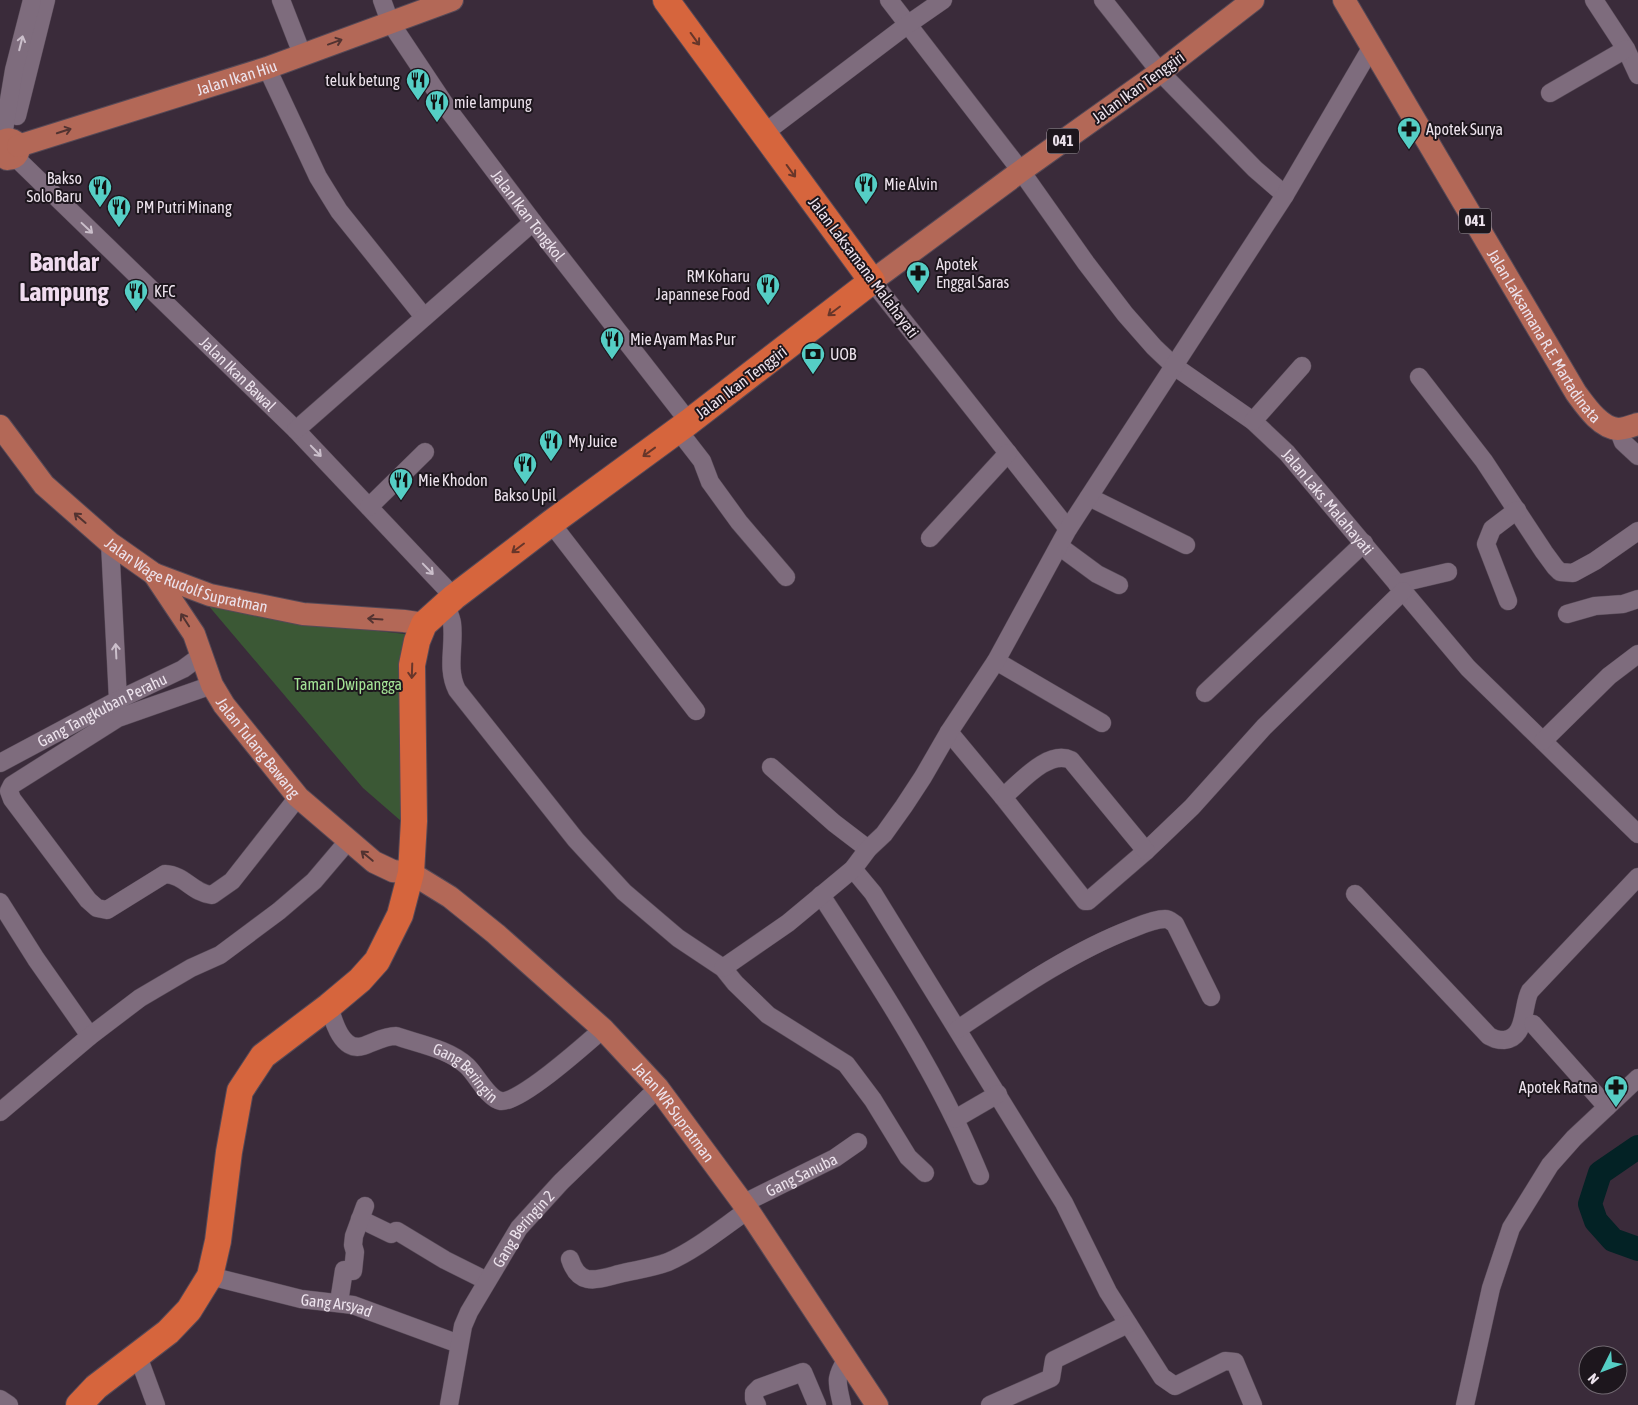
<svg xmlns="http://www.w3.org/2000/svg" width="1638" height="1405" viewBox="0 0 1638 1405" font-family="'Asap Condensed',sans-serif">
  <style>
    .green { fill: #3b5835 }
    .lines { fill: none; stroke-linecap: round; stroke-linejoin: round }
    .river { stroke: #032225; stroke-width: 24 }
    .minor-casing { stroke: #564956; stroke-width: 19 }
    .major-casing { stroke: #564956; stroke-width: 24 }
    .highway-casing { stroke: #564956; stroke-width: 28 }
    .minor { stroke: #7e6c7d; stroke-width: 18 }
    .major { stroke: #b36857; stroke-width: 22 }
    .highway { stroke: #d6653d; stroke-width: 26 }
    .oneway { stroke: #67362a }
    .oneway2 { stroke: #523331 }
    .oneway3 { stroke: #cbbfcb }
    .labels { text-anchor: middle; stroke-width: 4; stroke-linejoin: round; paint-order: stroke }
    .shield { fill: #1d161d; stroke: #aea5ae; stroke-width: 1 }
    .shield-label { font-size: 15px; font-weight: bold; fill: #ece2ec }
    .street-label { font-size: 16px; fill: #ece2ec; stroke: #1d161d }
    .poi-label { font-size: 16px; fill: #ece2ec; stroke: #1d161d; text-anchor: start }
    .park-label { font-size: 16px; fill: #a3e295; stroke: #1d161d }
    .town-label { font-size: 26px; font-weight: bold; fill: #f0dcef; stroke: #1d161d }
  </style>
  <rect width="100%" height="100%" fill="#3a2b3a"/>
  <!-- green -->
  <path class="green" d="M202 598 298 622 405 634 401 821 363 788Z"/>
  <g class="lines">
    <!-- river -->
    <path class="river" d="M1638 1147 1600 1173 1590 1204 1596 1221 1613 1240 1638 1249"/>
    <!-- minor casing -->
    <g class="minor-casing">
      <g id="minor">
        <path d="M281 0 302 54"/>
        <path id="s1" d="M382 0 390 22 450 112 533 222 689 422"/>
        <path id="s2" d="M889 0 1021 171 1086 263 1125 314 1154 347 1174 366 1253 421 1287 453 1468 668 1638 834"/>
        <path d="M1103 0 1160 72 1255 169 1285 195"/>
        <path d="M1594 0 1626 49 1638 75"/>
        <path d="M267 68 318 177 339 211 424 317"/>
        <path d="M1550 93 1626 49"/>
        <path d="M17 116 46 0"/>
        <path d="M763 134 907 25 943 0"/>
        <path d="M2 142 14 70 32 0"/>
        <path id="s3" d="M15 157 296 430 454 597"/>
        <path d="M872 281 1068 529"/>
        <path d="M1419 377 1484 461 1544 552 1555 567 1560 572 1573 573 1595 561 1638 531"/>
        <path d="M1253 421 1302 366"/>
        <path d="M1618 429 1623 442 1638 456"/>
        <path d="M296 430 533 222"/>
        <path d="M678 430 702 461 710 482 739 522 786 577"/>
        <path d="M1089 497 1186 545"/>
        <path d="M369 507 425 452"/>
        <path d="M551 523 696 711"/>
        <path d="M930 538 1008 453"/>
        <path d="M110 543 118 700"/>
        <path d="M1059 546 1097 574 1119 585"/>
        <path d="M1397 584 1448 572"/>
        <path d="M1508 601 1486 544 1492 529 1517 510"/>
        <path d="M446 605C448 611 451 617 452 623 455 646 446 668 457 690L576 840 624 892 678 938 723 968 735 983 768 1015 846 1064 873 1100 908 1157 925 1173"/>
        <path d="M1567 614 1595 606 1623 604 1638 599"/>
        <path d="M996 661 1102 723"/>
        <path d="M212 685 118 718 12 785 9 791 12 799 88 900 97 908 107 910 165 874C185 875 192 893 212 895L232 881 298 797"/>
        <path d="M1205 693 1364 543"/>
        <path d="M949 732 1003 797 1085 901H1088L1146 851 1192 807 1264 727 1403 591"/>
        <path d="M1543 741 1609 676 1638 654"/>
        <path id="s4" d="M0 763 118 700 183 669 202 655"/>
        <path d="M771 767 834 823 868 849"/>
        <path d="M1003 797C1020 783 1048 749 1071 760L1146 851"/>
        <path d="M853 869 873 893 1064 1203 1108 1292 1162 1377 1175 1386 1225 1361 1235 1362 1253 1405"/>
        <path d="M1355 894 1489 1036C1495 1039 1497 1040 1504 1040 1527 1038 1522 1005 1530 991L1638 877"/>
        <path d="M821 895C868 968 917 1042 955 1120 964 1138 972 1157 980 1176"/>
        <path d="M0 902 36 959 90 1036"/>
        <path d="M723 968 788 923 853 869 868 849 884 834 904 806 923 777 949 732 996 661 1068 529 1285 195 1371 48"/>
        <path id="s5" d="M329 1006C333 1020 342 1053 363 1046 375 1042 384 1036 396 1036 419 1044 449 1049 467 1066 476 1074 488 1099 501 1101 519 1104 587 1043 603 1029"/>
        <path d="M1533 1024 1607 1107"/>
        <path d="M958 1029C1012 993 1071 952 1131 929 1141 925 1154 919 1165 919 1169 919 1172 922 1175 924L1211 997"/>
        <path d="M0 1112 90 1036 140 998 191 968 220 955 279 911 314 881 348 841"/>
        <path d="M955 1119 998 1094"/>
        <path id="s6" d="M744 1203 835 1158 858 1142"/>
        <path d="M360 1219 391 1234 396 1231H397L445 1260 487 1281"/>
        <path d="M570 1259C579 1287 596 1280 619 1274 635 1270 652 1268 668 1262 697 1249 722 1228 748 1210"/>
        <path id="s7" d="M210 1276 301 1299 353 1305 459 1344"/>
        <path d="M339 1302 344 1270 353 1271 355 1252 353 1245 354 1236 365 1206"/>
        <path d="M138 1356 156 1405"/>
        <path d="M0 1399 9 1405"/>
        <path id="s8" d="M449 1405 463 1326 469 1312 519 1228 561 1182 658 1088"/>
        <path d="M757 1405 754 1399V1393L759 1388 803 1372 817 1405"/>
        <path d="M842 1405C837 1381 834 1380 847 1358"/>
        <path d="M990 1405 1051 1378 1054 1360 1128 1324"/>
        <path d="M1465 1405 1491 1288 1511 1228 1550 1165 1574 1138 1638 1078"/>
      </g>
    </g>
    <!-- major casing -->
    <g class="major-casing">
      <g id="major">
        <path id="s9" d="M1344 0 1576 393C1585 405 1600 428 1618 429 1624 429 1632 426 1638 424"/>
        <path d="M0 144C15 128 29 158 7 159L0 154"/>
        <path id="s10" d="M18 146 267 68 452 0"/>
        <path d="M872 281 1021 171 1160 72 1253 0"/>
        <path id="s11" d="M0 426 44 485 110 543 154 574 210 595 303 614 404 621 424 624"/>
        <path id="s12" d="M154 574 194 634 212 685 224 705 298 797 374 862 393 871 411 873 450 897 496 934 603 1029 658 1088 748 1210 877 1405"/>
      </g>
    </g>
    <!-- highway casing -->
    <g class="highway-casing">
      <path id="highway" d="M79 1405 96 1387 168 1332 189 1310 210 1276 218 1241 229 1152 240 1091 263 1056 329 1006 360 980 377 961 400 915 411 873 414 821 412 665 417 641 424 624 454 597 551 523 689 422 872 281 666 0"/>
    </g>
    <!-- minor -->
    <use href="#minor" class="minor"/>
    <!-- major -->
    <use href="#major" class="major"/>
    <!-- highway -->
    <use href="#highway" class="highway"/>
  </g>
  <!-- one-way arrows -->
  <defs><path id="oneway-shaft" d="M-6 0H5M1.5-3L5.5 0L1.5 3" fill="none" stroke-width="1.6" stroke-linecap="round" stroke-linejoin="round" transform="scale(1.25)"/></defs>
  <g class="oneway">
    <use href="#oneway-shaft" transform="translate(695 39) rotate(54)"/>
    <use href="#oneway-shaft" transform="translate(791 171) rotate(54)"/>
    <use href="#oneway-shaft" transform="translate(834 311) rotate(143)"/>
    <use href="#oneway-shaft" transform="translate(649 452) rotate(144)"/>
    <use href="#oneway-shaft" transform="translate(518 548) rotate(143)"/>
    <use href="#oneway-shaft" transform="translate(412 671) rotate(92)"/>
  </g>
  <g class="oneway2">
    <use href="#oneway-shaft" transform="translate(335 42) rotate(-20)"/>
    <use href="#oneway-shaft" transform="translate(64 131) rotate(-18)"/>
    <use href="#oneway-shaft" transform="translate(80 518) rotate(-139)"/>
    <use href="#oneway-shaft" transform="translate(375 619) rotate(-176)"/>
    <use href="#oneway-shaft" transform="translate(185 620) rotate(-123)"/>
    <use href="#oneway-shaft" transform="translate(367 856) rotate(-140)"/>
  </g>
  <g class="oneway3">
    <use href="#oneway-shaft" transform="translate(21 43) rotate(-76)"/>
    <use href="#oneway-shaft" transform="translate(87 228) rotate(43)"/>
    <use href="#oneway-shaft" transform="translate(316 451) rotate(46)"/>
    <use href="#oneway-shaft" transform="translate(428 569) rotate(46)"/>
    <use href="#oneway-shaft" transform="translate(116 651) rotate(-93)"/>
  </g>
  <!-- icons -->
  <defs>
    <g id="restaurant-pin" transform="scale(1.25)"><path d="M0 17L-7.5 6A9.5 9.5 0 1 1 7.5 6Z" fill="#55cec5" stroke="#1d161d"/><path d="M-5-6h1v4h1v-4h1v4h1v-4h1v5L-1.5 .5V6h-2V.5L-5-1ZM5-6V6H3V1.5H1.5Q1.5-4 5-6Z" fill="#111"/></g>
    <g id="pharmacy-pin" transform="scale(1.25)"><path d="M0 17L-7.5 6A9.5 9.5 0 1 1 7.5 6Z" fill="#55cec5" stroke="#1d161d"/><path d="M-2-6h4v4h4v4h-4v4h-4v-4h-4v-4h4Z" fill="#111"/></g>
    <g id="bank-pin" transform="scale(1.25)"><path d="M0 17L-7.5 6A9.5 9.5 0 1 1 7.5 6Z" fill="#55cec5" stroke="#1d161d"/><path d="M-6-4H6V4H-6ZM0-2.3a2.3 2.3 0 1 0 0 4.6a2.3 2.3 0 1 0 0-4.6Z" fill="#111"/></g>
  </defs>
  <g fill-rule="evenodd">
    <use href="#restaurant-pin" x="418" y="80"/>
    <use href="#restaurant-pin" x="437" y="102"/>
    <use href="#pharmacy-pin" x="1409" y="129"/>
    <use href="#restaurant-pin" x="866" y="184"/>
    <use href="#restaurant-pin" x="100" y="187"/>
    <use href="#restaurant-pin" x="119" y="207"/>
    <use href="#pharmacy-pin" x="918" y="273"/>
    <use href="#restaurant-pin" x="768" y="285"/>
    <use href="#restaurant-pin" x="136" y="291"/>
    <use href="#restaurant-pin" x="612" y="339"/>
    <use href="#bank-pin" x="813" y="354"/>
    <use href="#restaurant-pin" x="551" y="441"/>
    <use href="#restaurant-pin" x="525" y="464"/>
    <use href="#restaurant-pin" x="401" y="480"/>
    <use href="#pharmacy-pin" x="1616" y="1087"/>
  </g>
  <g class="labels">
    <!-- shield labels -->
    <g class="shield">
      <rect x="1047" y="128.5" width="32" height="25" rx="4"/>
      <rect x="1459" y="208.5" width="32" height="25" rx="4"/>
    </g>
    <g class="shield-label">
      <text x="1063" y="146">041</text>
      <text x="1475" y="226">041</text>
    </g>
    <!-- street labels -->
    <g class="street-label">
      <text dy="6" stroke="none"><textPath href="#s10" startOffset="229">Jalan Ikan Hiu</textPath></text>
      <text transform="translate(1138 87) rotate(-36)" y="6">Jalan Ikan Tenggiri</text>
      <text dy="6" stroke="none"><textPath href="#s1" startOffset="261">Jalan Ikan Tongkol</textPath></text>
      <text transform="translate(864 267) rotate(53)" y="6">Jalan Laksamana Malahayati</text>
      <text dy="6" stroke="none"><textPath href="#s9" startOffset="391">Jalan Laksamana R.E. Martadinata</textPath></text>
      <text dy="6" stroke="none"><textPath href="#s3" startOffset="311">Jalan Ikan Bawal</textPath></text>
      <text transform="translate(741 382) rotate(-37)" y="6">Jalan Ikan Tenggiri</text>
      <text dy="6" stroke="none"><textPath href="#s2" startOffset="671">Jalan Laks. Malahayati</textPath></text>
      <text dy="6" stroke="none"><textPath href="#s11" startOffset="246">Jalan Wage Rudolf Supratman</textPath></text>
      <text dy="6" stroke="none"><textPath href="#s4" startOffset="115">Gang Tangkuban Perahu</textPath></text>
      <text dy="6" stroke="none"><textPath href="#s12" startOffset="204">Jalan Tulang Bawang</textPath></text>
      <text dy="6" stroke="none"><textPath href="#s5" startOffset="174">Gang Beringin</textPath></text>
      <text dy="6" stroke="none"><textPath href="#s12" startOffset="764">Jalan WR Supratman</textPath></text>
      <text dy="6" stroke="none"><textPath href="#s6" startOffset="64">Gang Sanuba</textPath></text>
      <text dy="6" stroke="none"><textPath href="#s8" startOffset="195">Gang Beringin 2</textPath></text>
      <text dy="6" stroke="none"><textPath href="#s7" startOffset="130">Gang Arsyad</textPath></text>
    </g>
    <!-- poi labels -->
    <g class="poi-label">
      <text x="400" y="86" text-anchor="end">teluk betung</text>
      <text x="454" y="108">mie lampung</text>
      <text x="1426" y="135">Apotek Surya</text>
      <text x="82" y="184" text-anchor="end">Bakso<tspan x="82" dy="18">Solo Baru</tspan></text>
      <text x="884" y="190">Mie Alvin</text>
      <text x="136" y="213">PM Putri Minang</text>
      <text x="936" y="270">Apotek<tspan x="936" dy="18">Enggal Saras</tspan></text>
      <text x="750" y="282" text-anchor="end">RM Koharu<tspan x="750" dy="18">Japannese Food</tspan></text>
      <text x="154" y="297">KFC</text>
      <text x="630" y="345">Mie Ayam Mas Pur</text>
      <text x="830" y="360">UOB</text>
      <text x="568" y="447">My Juice</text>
      <text x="418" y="486">Mie Khodon</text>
      <text x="525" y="501" text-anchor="middle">Bakso Upil</text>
      <text x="1598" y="1093" text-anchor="end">Apotek Ratna</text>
    </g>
    <!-- park labels -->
    <g class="park-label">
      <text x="348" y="690">Taman Dwipangga</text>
    </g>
    <!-- town labels -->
    <g class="town-label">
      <text x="64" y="271">Bandar<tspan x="64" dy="30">Lampung</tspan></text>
    </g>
  </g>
  <!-- north arrow -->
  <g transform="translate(1603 1370) rotate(228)"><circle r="24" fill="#1d161d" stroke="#706870"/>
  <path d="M0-4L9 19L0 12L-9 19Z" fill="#55cec5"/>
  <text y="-8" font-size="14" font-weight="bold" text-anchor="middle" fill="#ece2ec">N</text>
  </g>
</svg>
